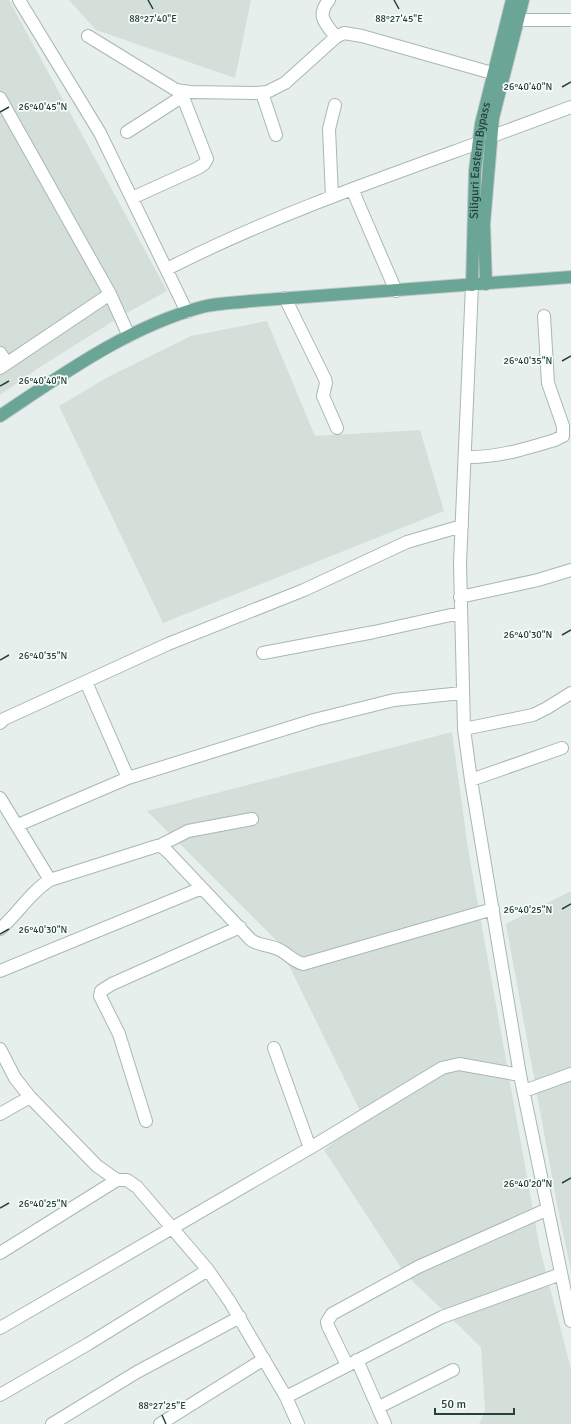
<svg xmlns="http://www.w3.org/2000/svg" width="571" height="1424" viewBox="0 0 571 1424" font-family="Signika,sans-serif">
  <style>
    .built { fill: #d4dfda }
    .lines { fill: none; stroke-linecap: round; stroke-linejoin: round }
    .minor-casing { stroke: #a8b8b2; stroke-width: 14 }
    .major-casing { stroke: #c2cac8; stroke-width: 14 }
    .minor { stroke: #fff; stroke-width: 12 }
    .major { stroke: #6aa596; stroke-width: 12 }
    .ticks { fill: none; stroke: #24423a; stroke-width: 1.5 }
    .labels { text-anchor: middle; stroke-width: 3.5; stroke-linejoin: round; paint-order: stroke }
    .street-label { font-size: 12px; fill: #24423a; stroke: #f7fbf9 }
    .ticks-label { font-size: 10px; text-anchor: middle; fill: #24423a; stroke: #f7fbf9; stroke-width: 3.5; stroke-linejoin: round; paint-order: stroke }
  </style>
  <rect width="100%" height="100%" fill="#e6efeb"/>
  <!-- built -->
  <path class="built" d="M0 0H9L167 291 123 315 40 367 0 395Z
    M69 0H251L235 78 96 30Z
    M267 321 315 436 420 430 444 511 163 623 59 406 108 377 191 336Z
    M452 732 468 849 540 1249 571 1369V1424H479L485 1411 481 1347 405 1274 324 1150 364 1119 277 941 147 811Z
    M571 891V1271L557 1204 506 924Z"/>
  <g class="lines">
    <!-- minor casing -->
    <g class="minor-casing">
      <path id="minor" d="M19 0 100 133 187 312
        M329 0C316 16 325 23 336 37
        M518 20H571
        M88 36 176 90 190 92 256 93 267 92 285 83 336 37 344 33 362 36 492 73
        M262 93 276 135
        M0 98 110 294 129 336
        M127 132 183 96
        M490 137 571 107
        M352 189 396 291
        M332 197 329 129 335 105
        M132 198 198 168 204 164 207 159 181 92
        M167 269C267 218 373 181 478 143
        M472 285 460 563 464 729 471 780 520 1075 571 1321
        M285 298 325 379 326 383 323 396 337 428
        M0 353 7 363
        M0 368 110 294
        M465 457C497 458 525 449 555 440L563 436V426L548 383 544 316
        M460 597 538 580 571 570
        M263 653 374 632 460 613
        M86 682 128 778
        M0 723 4 719 168 644 304 590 407 542 462 526
        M464 729 533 715 547 708 571 693
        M471 780 562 748
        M0 798 50 880
        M18 825 128 778 314 720 394 700 462 693
        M159 846 188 831 252 819
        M0 929C18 914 30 892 50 880L157 846H161L168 852 251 940C260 946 269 945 278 949 288 954 293 961 303 964L493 909
        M0 971 202 888
        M274 1048 310 1148
        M0 1049 15 1078 30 1097 97 1166 117 1180H127L137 1187 208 1270 230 1302 286 1397 298 1424
        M524 1091 571 1074
        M0 1114 30 1097
        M146 1121 119 1034 100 996 101 991 112 984 240 927
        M0 1253 117 1180
        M0 1328 310 1148 442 1068 459 1064 520 1075
        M357 1360 385 1424
        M347 1365 328 1326 327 1322 332 1314 418 1267 548 1209
        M0 1395 88 1344 208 1270
        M286 1397 442 1317 561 1274
        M379 1407 453 1370
        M52 1424 137 1372 240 1317
        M160 1424 264 1359"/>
    </g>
    <!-- major casing -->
    <g class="major-casing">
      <g id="major">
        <path d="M486 284 484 224 493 118 523 0"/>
        <path id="s1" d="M472 285 475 171 481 124 512 0"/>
        <path d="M0 416C63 374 128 327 202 307 218 303 235 303 251 301L571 277"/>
      </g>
    </g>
    <!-- minor -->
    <use href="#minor" class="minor"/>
    <!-- major -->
    <use href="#major" class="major"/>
  </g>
  <!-- ticks -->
  <path class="ticks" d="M148 0 153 9M394 0 399 9M562 87 571 82M0 112 9 107M562 361 571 356M0 386 9 381M562 635 571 630M0 660 9 655M562 909 571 904M0 934 9 929M562 1183 571 1178M0 1208 9 1203M162 1415 166 1424"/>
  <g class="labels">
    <!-- street labels -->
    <g class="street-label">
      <text dy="4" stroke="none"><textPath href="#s1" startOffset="125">Siliguri Eastern Bypass</textPath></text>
    </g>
  </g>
  <g class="ticks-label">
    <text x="153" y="22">88°27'40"E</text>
    <text x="399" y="22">88°27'45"E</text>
    <text x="528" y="90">26°40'40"N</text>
    <text x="43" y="110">26°40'45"N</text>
    <text x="528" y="364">26°40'35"N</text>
    <text x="43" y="384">26°40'40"N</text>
    <text x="528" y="638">26°40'30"N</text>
    <text x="43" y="659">26°40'35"N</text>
    <text x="528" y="913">26°40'25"N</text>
    <text x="43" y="933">26°40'30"N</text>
    <text x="528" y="1187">26°40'20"N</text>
    <text x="43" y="1207">26°40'25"N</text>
    <text x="162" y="1409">88°27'25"E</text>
  </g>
  <!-- scale -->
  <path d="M435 1408v6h79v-6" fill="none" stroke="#24423a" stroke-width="2"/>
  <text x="441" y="1408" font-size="12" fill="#24423a" stroke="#f7fbf9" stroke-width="3" paint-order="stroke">50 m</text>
</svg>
